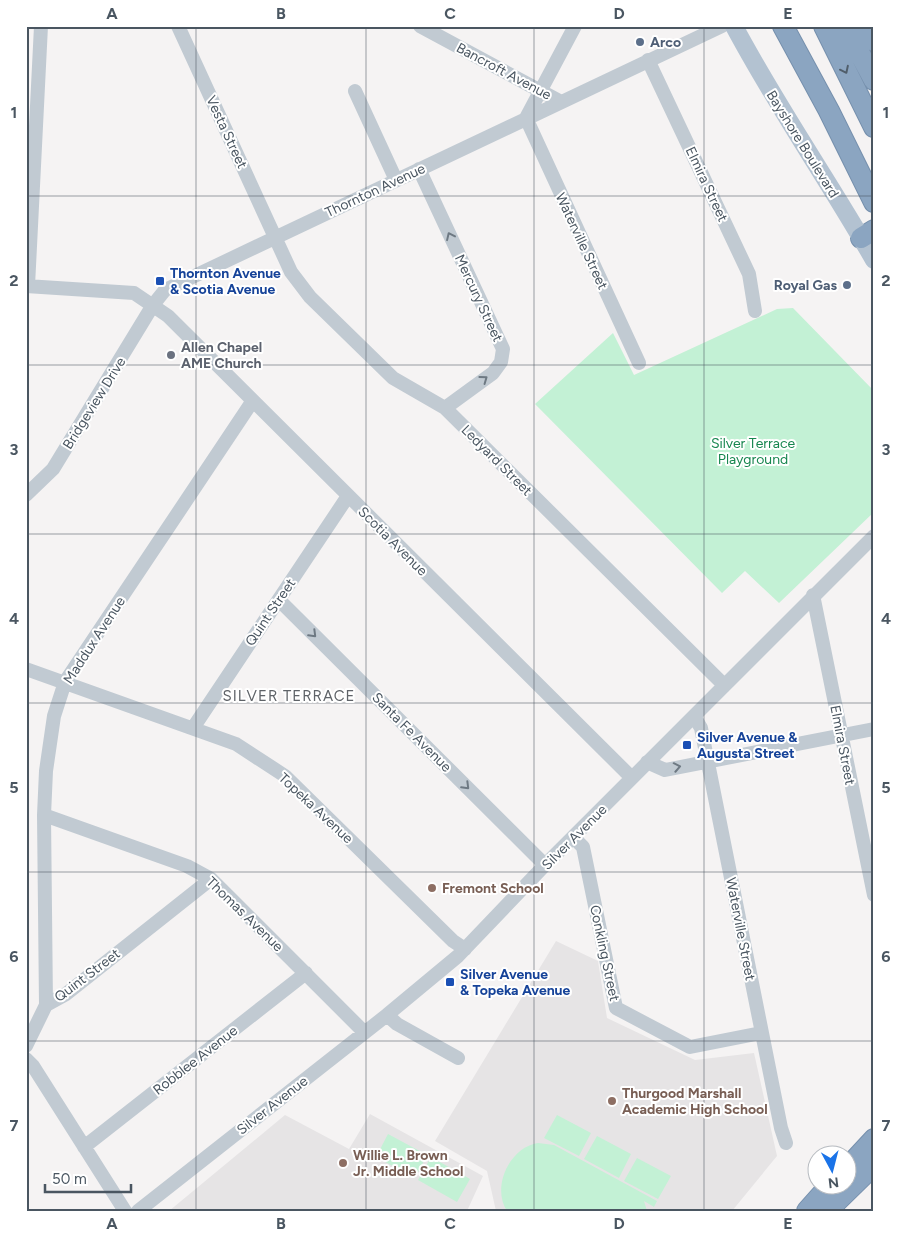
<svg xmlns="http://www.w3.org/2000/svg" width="900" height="1237" viewBox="0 0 900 1237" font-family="Figtree,sans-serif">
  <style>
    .education { fill: #e6e4e5 }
    .green { fill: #c3f1d5 }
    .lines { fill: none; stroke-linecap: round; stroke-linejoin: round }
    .highway-casing { stroke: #7690ad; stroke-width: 22 }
    .minor { stroke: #c1cad2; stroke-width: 14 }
    .major { stroke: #b3c2d1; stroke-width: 18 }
    .highway { stroke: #8ba5c1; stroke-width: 20 }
    .oneway { stroke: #505e6b }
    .oneway2 { stroke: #6e7983 }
    .grid { fill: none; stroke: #4a5661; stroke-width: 1; stroke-opacity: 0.55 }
    .service-dot { fill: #5c6f8a; stroke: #fff; stroke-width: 2 }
    .transit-dot { fill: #1a4fb4; stroke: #fff; stroke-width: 2 }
    .worship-dot { fill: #6b7280; stroke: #fff; stroke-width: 2 }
    .education-dot { fill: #8d6e63; stroke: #fff; stroke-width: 2 }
    .labels { text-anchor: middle; stroke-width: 4; stroke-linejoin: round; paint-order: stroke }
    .service-label { font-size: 14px; font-weight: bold; fill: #4e5e75; stroke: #fff; text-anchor: start }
    .street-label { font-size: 14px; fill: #4a5661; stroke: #fff }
    .transit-label { font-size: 14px; font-weight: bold; fill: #164399; stroke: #fff; text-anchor: start }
    .worship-label { font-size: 14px; font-weight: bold; fill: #5b616d; stroke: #fff; text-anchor: start }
    .park-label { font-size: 14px; fill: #17864f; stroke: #fff }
    .education-label { font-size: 14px; font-weight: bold; fill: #785e54; stroke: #fff; text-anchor: start }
    .neighbourhood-label { font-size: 15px; letter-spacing: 1px; fill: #5f6368; stroke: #fff }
    .neatline { fill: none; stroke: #4a5661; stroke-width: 2 }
    .grid-label { font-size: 16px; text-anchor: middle; font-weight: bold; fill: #4a5661 }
  </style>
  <rect width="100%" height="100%" fill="#f5f3f3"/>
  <!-- education -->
  <path class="education" d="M556 941 598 961 607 1018 695 1060 754 1053 777 1156 732 1211H496L487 1171 435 1141Z
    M370 1114 483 1176 467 1211H169L285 1115 349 1149Z"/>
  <!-- green -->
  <path class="green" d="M793 308 874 391V512L779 603 745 571 722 593 535 404 613 333 634 375 777 309Z
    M557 1115 591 1133 579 1156 544 1138Z
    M388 1134 427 1155 415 1178 376 1157Z
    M597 1136 631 1154 619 1178 584 1159Z
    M538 1143 554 1145 657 1201 654 1207 644 1201 647 1211H507C491 1187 510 1147 538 1143Z
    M431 1157 470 1179 457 1202 418 1180Z
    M637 1158 671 1176 658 1199 624 1181Z"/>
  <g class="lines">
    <!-- highway casing -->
    <g class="highway-casing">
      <path id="highway" d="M783 26 829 111 874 202
        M824 26 874 127
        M845 26 874 80
        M866 26 874 41
        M861 238 874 230
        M848 1167 874 1139
        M807 1211 831 1184
        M827 1211 874 1165"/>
    </g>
    <!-- minor -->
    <path class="minor" d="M178 26 291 272 310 297 393 378 445 408 724 685
      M420 26 561 102
      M575 26 526 118 639 363
      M648 60 749 274 755 311
      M355 91 396 180
      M419 169 503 349 501 362 493 373 445 408
      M26 286 134 293 168 316 632 778
      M28 286 41 26
      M26 495 53 469 153 305 165 290 722 26
      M813 595 874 895
      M279 600 545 865
      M26 669 236 744 285 776 453 941 465 949
      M694 716 701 728 781 1128 786 1143
      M193 728 348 496
      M647 762 665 770 874 729
      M44 815 187 866 211 879 364 1032
      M573 837 583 847 616 1008 690 1047 761 1033
      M46 1005 44 815 46 771 54 716 65 682 252 402
      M387 1015 397 1024 458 1058
      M26 1046 46 1005 66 994 211 879
      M26 1059 33 1066 125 1211
      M84 1147 306 973
      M138 1211 387 1015 458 956 545 865 874 536"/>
    <!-- major -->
    <path class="major" d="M734 26C777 107 829 181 874 260"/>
    <!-- highway -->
    <use href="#highway" class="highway"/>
  </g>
  <!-- one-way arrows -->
  <defs><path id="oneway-chevron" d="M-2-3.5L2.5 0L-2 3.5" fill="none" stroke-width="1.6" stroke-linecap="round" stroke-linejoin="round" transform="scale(1.25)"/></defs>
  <use class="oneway" href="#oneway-chevron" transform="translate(845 70) rotate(64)"/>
  <g class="oneway2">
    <use href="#oneway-chevron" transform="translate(450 236) rotate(-115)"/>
    <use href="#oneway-chevron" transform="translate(484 379) rotate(-36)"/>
    <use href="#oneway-chevron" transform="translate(313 634) rotate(45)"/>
    <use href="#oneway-chevron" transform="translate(677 767) rotate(-11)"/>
    <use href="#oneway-chevron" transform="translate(466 786) rotate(45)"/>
  </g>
  <!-- grid -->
  <path class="grid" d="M196 26V1211M366 26V1211M534 26V1211M704 26V1211M26 196H874M26 365H874M26 534H874M26 703H874M26 872H874M26 1041H874"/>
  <!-- markers -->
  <g class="service-dot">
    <circle cx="640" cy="42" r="5"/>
    <circle cx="847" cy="285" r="5"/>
  </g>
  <g class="transit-dot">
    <rect x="155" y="276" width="10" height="10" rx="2.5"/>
    <rect x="682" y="740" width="10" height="10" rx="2.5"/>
    <rect x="445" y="977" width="10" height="10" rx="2.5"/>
  </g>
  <circle class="worship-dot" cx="171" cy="355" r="5"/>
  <g class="education-dot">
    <circle cx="432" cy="888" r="5"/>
    <circle cx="612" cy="1101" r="5"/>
    <circle cx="343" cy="1163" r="5"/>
  </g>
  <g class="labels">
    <!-- service labels -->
    <g class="service-label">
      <text x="650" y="47">Arco</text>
      <text x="837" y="290" text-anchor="end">Royal Gas</text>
    </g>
    <!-- street labels -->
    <g class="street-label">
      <text transform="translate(504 71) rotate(28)" y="5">Bancroft Avenue</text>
      <text transform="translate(227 132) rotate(65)" y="5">Vesta Street</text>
      <text transform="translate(803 144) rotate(58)" y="5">Bayshore Boulevard</text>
      <text transform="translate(707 184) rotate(65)" y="5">Elmira Street</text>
      <text transform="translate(375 190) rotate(-25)" y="5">Thornton Avenue</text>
      <text transform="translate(582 241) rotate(65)" y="5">Waterville Street</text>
      <text transform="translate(479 298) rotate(65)" y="5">Mercury Street</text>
      <text transform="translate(94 403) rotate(-58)" y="5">Bridgeview Drive</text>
      <text transform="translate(497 460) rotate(45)" y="5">Ledyard Street</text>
      <text transform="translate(393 541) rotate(45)" y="5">Scotia Avenue</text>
      <text transform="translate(270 612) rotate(-56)" y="5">Quint Street</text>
      <text transform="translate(94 640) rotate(-57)" y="5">Maddux Avenue</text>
      <text transform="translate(412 732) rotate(45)" y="5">Santa Fe Avenue</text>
      <text transform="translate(843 745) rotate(79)" y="5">Elmira Street</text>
      <text transform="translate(316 808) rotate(43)" y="5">Topeka Avenue</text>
      <text transform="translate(574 837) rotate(-45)" y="5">Silver Avenue</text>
      <text transform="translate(245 914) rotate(44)" y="5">Thomas Avenue</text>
      <text transform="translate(741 929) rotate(79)" y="5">Waterville Street</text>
      <text transform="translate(605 953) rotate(78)" y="5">Conkling Street</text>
      <text transform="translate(87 975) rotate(-37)" y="5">Quint Street</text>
      <text transform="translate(195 1060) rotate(-38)" y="5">Robblee Avenue</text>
      <text transform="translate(272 1105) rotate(-38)" y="5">Silver Avenue</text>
    </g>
    <!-- transit labels -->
    <g class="transit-label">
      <text x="170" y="278">Thornton Avenue<tspan x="170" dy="16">&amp; Scotia Avenue</tspan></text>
      <text x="697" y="742">Silver Avenue &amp;<tspan x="697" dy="16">Augusta Street</tspan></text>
      <text x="460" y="979">Silver Avenue<tspan x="460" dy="16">&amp; Topeka Avenue</tspan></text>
    </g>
    <!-- worship labels -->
    <g class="worship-label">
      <text x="181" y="352">Allen Chapel<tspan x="181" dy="16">AME Church</tspan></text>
    </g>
    <!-- park labels -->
    <g class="park-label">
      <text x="753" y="448">Silver Terrace<tspan x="753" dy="16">Playground</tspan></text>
    </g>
    <!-- education labels -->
    <g class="education-label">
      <text x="442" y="893">Fremont School</text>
      <text x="622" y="1098">Thurgood Marshall<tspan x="622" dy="16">Academic High School</tspan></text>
      <text x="353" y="1160">Willie L. Brown<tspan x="353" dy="16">Jr. Middle School</tspan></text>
    </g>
    <!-- neighbourhood labels -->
    <g class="neighbourhood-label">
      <text x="289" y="701">SILVER TERRACE</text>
    </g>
  </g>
  <!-- border -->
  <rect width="900" height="1237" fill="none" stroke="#ffffff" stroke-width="55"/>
  <!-- north arrow -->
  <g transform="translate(832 1170) rotate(173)"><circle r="24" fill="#ffffff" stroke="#b7bbc0"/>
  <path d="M0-4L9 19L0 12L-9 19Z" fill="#1a73e8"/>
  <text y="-8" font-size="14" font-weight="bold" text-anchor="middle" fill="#4a5661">N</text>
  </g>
  <!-- scale -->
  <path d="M45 1184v8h86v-8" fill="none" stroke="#4a5661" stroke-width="2.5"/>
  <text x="52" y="1184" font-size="15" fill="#4a5661" stroke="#ffffff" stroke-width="4" paint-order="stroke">50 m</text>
  <rect x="28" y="28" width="844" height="1182" class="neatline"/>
  <g class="grid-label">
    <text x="112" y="19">A</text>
    <text x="281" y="19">B</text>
    <text x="450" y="19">C</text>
    <text x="619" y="19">D</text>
    <text x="788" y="19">E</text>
    <text x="14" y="118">1</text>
    <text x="886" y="118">1</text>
    <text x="14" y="286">2</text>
    <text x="886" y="286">2</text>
    <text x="14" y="455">3</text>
    <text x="886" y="455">3</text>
    <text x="14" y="624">4</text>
    <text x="886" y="624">4</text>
    <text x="14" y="793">5</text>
    <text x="886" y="793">5</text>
    <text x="14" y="962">6</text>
    <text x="886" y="962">6</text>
    <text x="14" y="1131">7</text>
    <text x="886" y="1131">7</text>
    <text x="112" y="1229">A</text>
    <text x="281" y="1229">B</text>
    <text x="450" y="1229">C</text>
    <text x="619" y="1229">D</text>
    <text x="788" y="1229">E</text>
  </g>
</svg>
